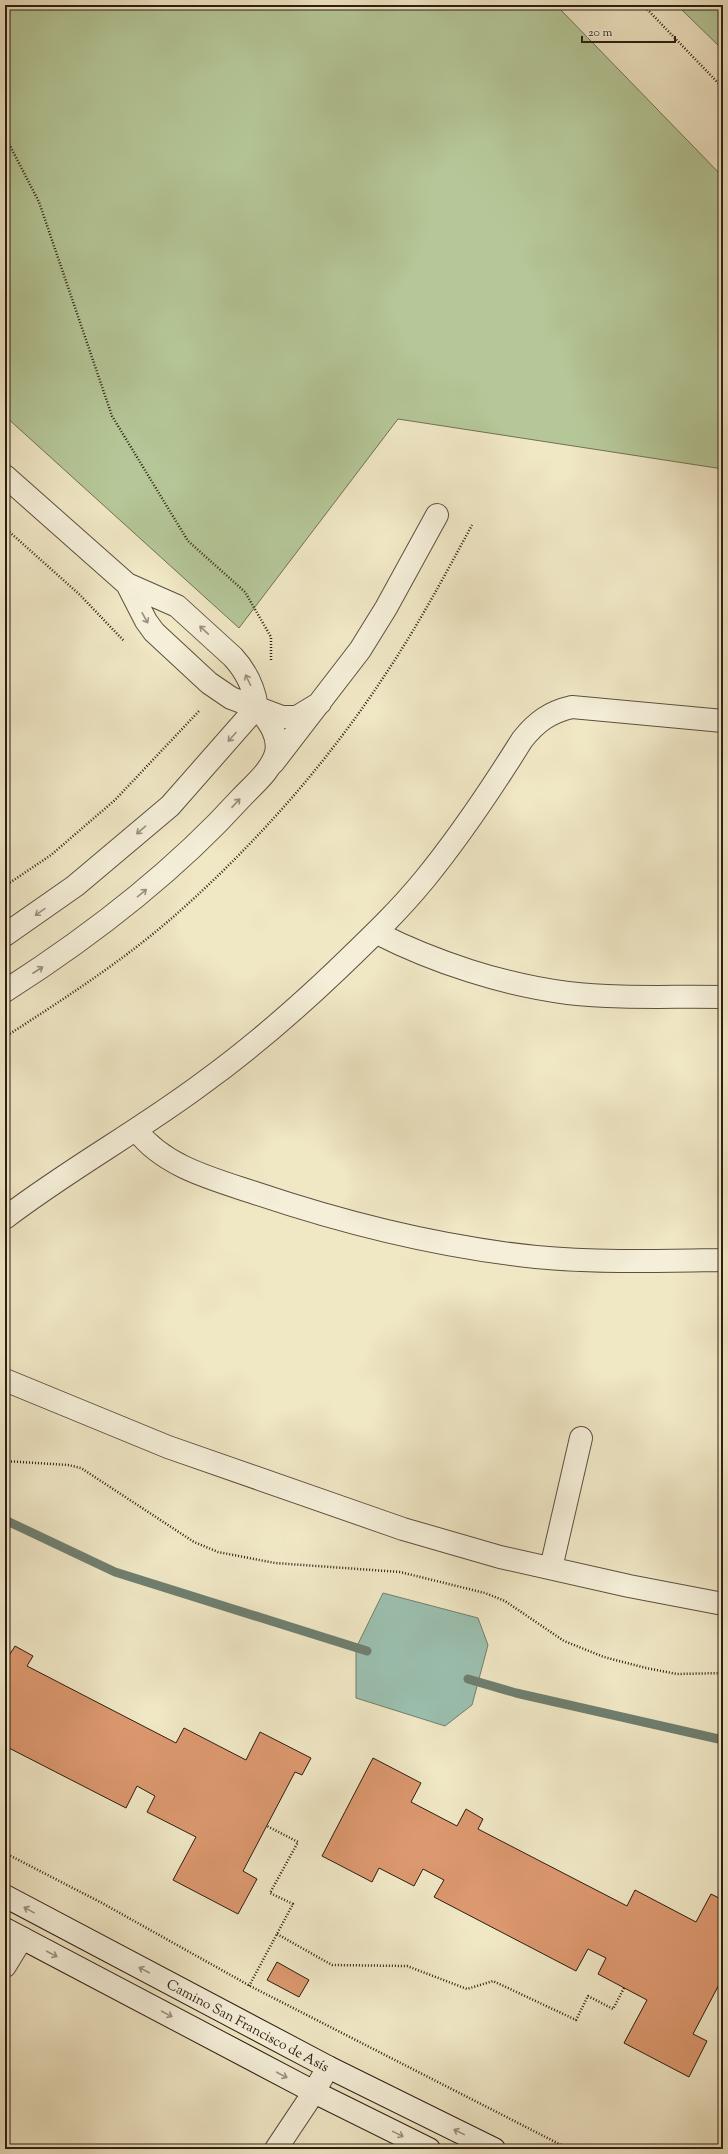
<svg xmlns="http://www.w3.org/2000/svg" width="728" height="2154" viewBox="0 0 728 2154" font-family="'Sorts Mill Goudy',serif">
  <style>
    .green { fill: #b5c798; stroke: #707254 }
    .water { fill: #9bc0b0; stroke: #6f7f70 }
    .lines { fill: none; stroke-linecap: round; stroke-linejoin: round }
    .stream { stroke: #6f7f70; stroke-width: 9 }
    .building { fill: #dc986f; stroke: #2c1d11 }
    .minor-casing { stroke: #5d503e; stroke-width: 24 }
    .secondary-casing { stroke: #2c1d11; stroke-width: 24 }
    .path { stroke: #2c1d11; stroke-width: 2.5; stroke-dasharray: 1 2; stroke-linecap: butt }
    .minor { stroke: #f5efd9; stroke-width: 22 }
    .secondary { stroke: #f5efd9; stroke-width: 22 }
    .oneway { stroke: #9b907f }
    .labels { text-anchor: middle; stroke-width: 3; stroke-linejoin: round; paint-order: stroke }
    .street-label { font-size: 14px; fill: #2c1d11; stroke: #f5efd9 }
  </style>
  <rect width="100%" height="100%" fill="#f0e7c5"/>
  <filter id="stains"><feTurbulence type="fractalNoise" baseFrequency=".005" numOctaves="4"/><feColorMatrix values="0 0 0 0 .2 0 0 0 0 .09 0 0 0 0 .02 0 0 0 .5 -.17"/></filter>
  <radialGradient id="worn" r=".72"><stop offset=".6" stop-color="#630" stop-opacity="0"/><stop offset="1" stop-color="#630" stop-opacity=".3"/></radialGradient>
  <!-- green -->
  <path class="green" d="M5 5H556L723 177V469L398 419 239 628 5 416Z
    M678 5H723V50L683 11Z"/>
  <!-- water -->
  <path class="water" d="M383 1593 478 1618 488 1645 472 1705 445 1726 356 1698V1648Z"/>
  <g class="lines">
    <!-- stream -->
    <path class="stream" d="M5 1520 115 1572 367 1651
      M468 1679 516 1693 723 1740"/>
  </g>
  <!-- building -->
  <path class="building" d="M15 1646 33 1656 27 1666 176 1743 184 1728 246 1760 260 1732 311 1758 302 1775 295 1772 243 1871 257 1879 238 1914 173 1880 196 1837 147 1812 155 1796 137 1786 126 1808 5 1746V1662Z
    M373 1758 421 1783 411 1802 457 1826 466 1809 483 1819 478 1829 627 1906 635 1890 696 1922 711 1894 723 1900V1977L693 2034 707 2041 689 2077 624 2043 647 2000 598 1974 606 1958 588 1949 576 1971 434 1897 444 1880 423 1869 414 1886 379 1868 372 1882 322 1856Z
    M277 1962 309 1980 299 1997 267 1980Z"/>
  <g class="lines">
    <!-- minor casing -->
    <g class="minor-casing">
      <path id="minor" d="M5 476 127 584 146 621 154 632 209 683 231 698 282 717H297L320 703
        M127 584 177 606 233 657C246 671 254 688 257 707
        M273 763 360 650 386 608 437 515
        M377 933C434 962 504 985 568 993 619 999 672 996 723 997
        M5 935 75 886 170 806 257 707
        M5 991C91 936 172 874 241 798 253 785 271 771 276 753 280 735 268 721 257 707
        M137 1131C165 1167 213 1179 255 1193 347 1224 439 1247 536 1257 598 1263 661 1261 723 1260
        M5 1218C69 1169 139 1131 203 1083 250 1049 295 1010 337 970 367 941 397 913 424 880 460 836 492 788 522 740 536 722 550 712 572 707L723 721
        M5 1380 168 1447 403 1529 500 1557 629 1586 723 1604
        M551 1568 581 1438
        M5 1966 22 1938
        M276 2149 314 2092 328 2067"/>
    </g>
    <!-- secondary casing -->
    <g class="secondary-casing">
      <path id="secondary" d="M5 1896 328 2067 494 2149
        M5 1929 314 2092 429 2149"/>
    </g>
    <!-- path -->
    <path class="path" d="M643 5 723 88
      M5 136 39 202 112 416 188 541 245 592 271 637V662
      M5 528 80 595 124 641
      M5 886 51 855 115 800 200 710
      M5 1037C62 1000 120 963 172 918 252 848 324 767 383 678 416 629 444 577 472 525
      M5 1461 68 1465 81 1468 194 1542 218 1552 275 1563 400 1572 485 1593 505 1601 564 1641 604 1657 646 1668 677 1674 723 1673
      M5 1853 102 1903 252 1987 569 2149
      M277 1934 332 1965 407 1966 467 1989 493 1981 576 2020 588 1996 613 2009 624 1988
      M249 1986 293 1904 270 1893 298 1842 267 1826
      M721 2149 723 2146"/>
    <!-- minor -->
    <use href="#minor" class="minor"/>
    <!-- secondary -->
    <use href="#secondary" class="secondary"/>
  </g>
  <!-- one-way arrows -->
  <defs><path id="oneway-shaft" d="M-6 0H5M1.5-3L5.5 0L1.5 3" fill="none" stroke-width="1.6" stroke-linecap="round" stroke-linejoin="round"/></defs>
  <g class="oneway">
    <use href="#oneway-shaft" transform="translate(145 618) rotate(61)"/>
    <use href="#oneway-shaft" transform="translate(204 630) rotate(-137)"/>
    <use href="#oneway-shaft" transform="translate(248 680) rotate(-116)"/>
    <use href="#oneway-shaft" transform="translate(232 737) rotate(132)"/>
    <use href="#oneway-shaft" transform="translate(236 803) rotate(-47)"/>
    <use href="#oneway-shaft" transform="translate(141 830) rotate(139)"/>
    <use href="#oneway-shaft" transform="translate(142 893) rotate(-39)"/>
    <use href="#oneway-shaft" transform="translate(40 912) rotate(145)"/>
    <use href="#oneway-shaft" transform="translate(38 970) rotate(-33)"/>
    <use href="#oneway-shaft" transform="translate(29 1910) rotate(-151)"/>
    <use href="#oneway-shaft" transform="translate(52 1954) rotate(28)"/>
    <use href="#oneway-shaft" transform="translate(144 1970) rotate(-152)"/>
    <use href="#oneway-shaft" transform="translate(167 2014) rotate(28)"/>
    <use href="#oneway-shaft" transform="translate(282 2075) rotate(28)"/>
    <use href="#oneway-shaft" transform="translate(459 2132) rotate(-154)"/>
    <use href="#oneway-shaft" transform="translate(398 2134) rotate(26)"/>
  </g>
  <g class="labels">
    <!-- street labels -->
    <g class="street-label">
      <text transform="translate(248 2025) rotate(28)" y="5">Camino San Francisco de Asís</text>
    </g>
  </g>
  <!-- margin -->
  <rect width="728" height="2154" fill="none" stroke="#f0e7c5" stroke-width="20"/>
  <rect x="6" y="6" width="716" height="2142" fill="none" stroke="#2c1d11" stroke-width="2"/>
  <rect x="10" y="10" width="708" height="2134" fill="none" stroke="#2c1d11"/>
  <!-- scale -->
  <path d="M582 36v6h93v-6" fill="none" stroke="#2c1d11" stroke-width="2"/>
  <text x="588" y="36" font-size="12" fill="#2c1d11" stroke="#f5efd9" stroke-width="3" paint-order="stroke">20 m</text>
  <rect width="100%" height="100%" filter="url(#stains)"/>
  <rect width="100%" height="100%" fill="url(#worn)"/>
</svg>
